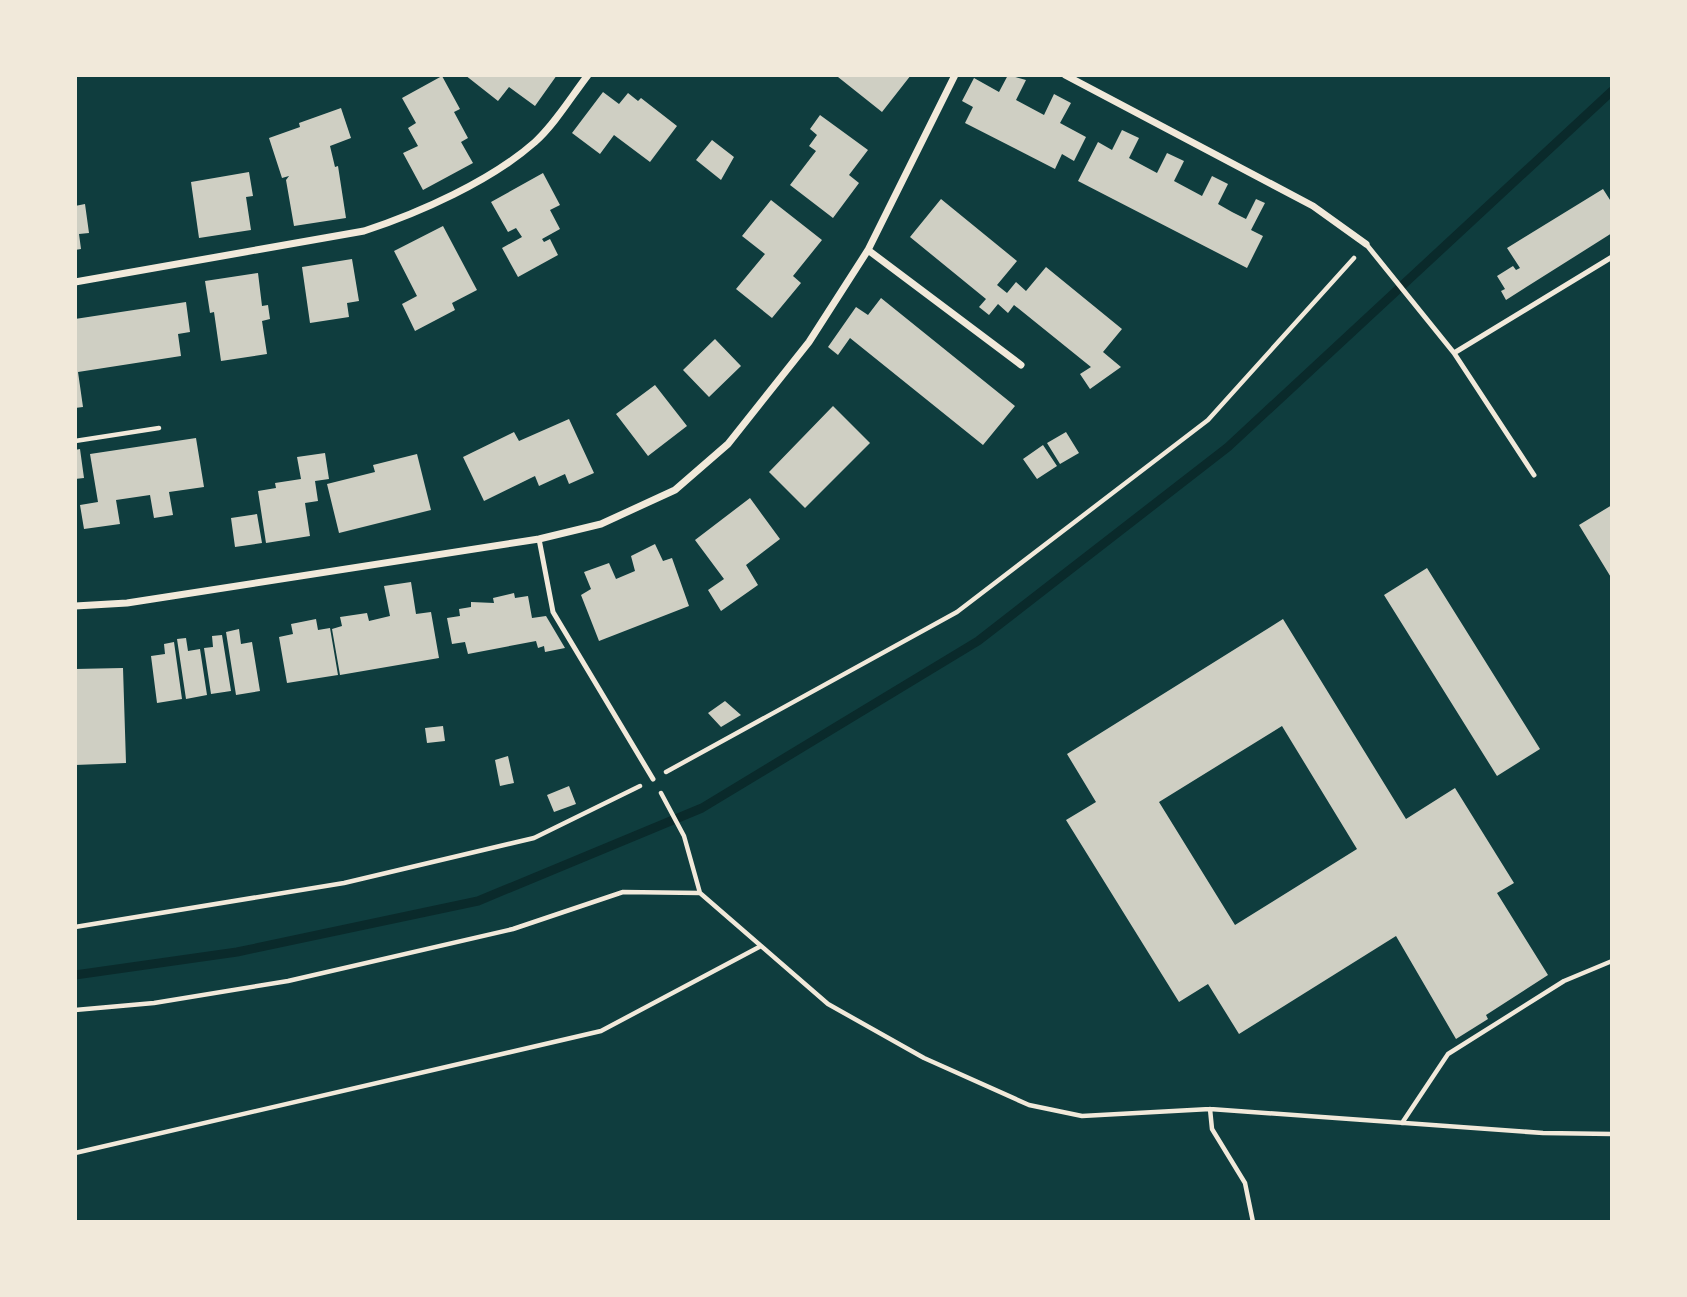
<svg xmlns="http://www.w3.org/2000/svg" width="1687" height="1297" viewBox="0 0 1687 1297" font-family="Signika,sans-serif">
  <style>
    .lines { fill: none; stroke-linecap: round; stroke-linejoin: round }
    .stream { stroke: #0a2a2b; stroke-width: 9 }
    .building { fill: #cfcfc3; fill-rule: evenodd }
    .path { stroke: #f1e9da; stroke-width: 4.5 }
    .service { stroke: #f1e9da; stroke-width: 5 }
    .minor { stroke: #f1e9da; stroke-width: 7 }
  </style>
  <rect width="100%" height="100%" fill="#0f3d3e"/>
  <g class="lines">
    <!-- stream -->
    <path class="stream" d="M75 975 237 952 478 901 702 808 978 641 1228 447 1612 91"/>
  </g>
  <!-- building -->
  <path class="building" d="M465 75H557L535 106 509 87 498 101Z
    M840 75H911L882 112 838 77Z
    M1008 75 1026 80 1016 100 1044 115 1054 94 1071 103 1060 123 1086 137 1074 161 1062 154 1055 169 965 123 973 107 962 101 974 78 999 92Z
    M442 76 460 109 454 112 468 138 461 142 473 163 423 190 403 153 418 146 408 128 416 123 402 98Z
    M603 92 619 104 628 93 638 101 641 98 677 126 650 162 614 135 600 154 572 133Z
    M341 108 351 138 330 146 335 167 338 166 346 218 294 226 286 180 289 176 282 178 269 138 300 127 299 123Z
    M820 115 868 150 849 175 859 183 833 218 790 185 816 151 809 146 817 135 810 129Z
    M1122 130 1139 138 1129 158 1157 173 1167 153 1184 161 1174 181 1202 196 1212 176 1228 184 1218 204 1232 212 1246 219 1256 199 1265 203 1251 230 1263 236 1247 268 1078 181 1098 142 1112 150Z
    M712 140 734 157 721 180 696 160Z
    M249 172 253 196 246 197 251 230 199 238 191 182Z
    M543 173 560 205 550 210 560 229 542 239 544 242 550 239 558 255 518 277 502 248 522 237 516 228 508 232 491 202Z
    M1603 189 1612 203V233L1506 300 1501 291 1505 289 1497 276 1513 266 1516 270 1520 268 1507 248Z
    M941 199 1017 261 997 285 1007 293 1016 282 1026 291 1046 267 1122 329 1103 352 1121 367 1090 389 1080 374 1091 367 1014 305 1008 313 998 304 989 315 979 307 986 299 910 237Z
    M771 200 822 240 793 276 801 283 772 318 736 289 765 254 742 236Z
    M85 204 89 233 79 234 81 249 75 250V206Z
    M443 226 477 290 452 303 455 310 415 331 402 304 417 296 394 251Z
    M352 259 359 301 347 303 349 317 310 323 302 267Z
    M258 273 262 306 268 305 270 319 262 321 267 354 221 361 214 312 210 313 205 281Z
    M881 298 1015 406 983 445 850 338 838 355 828 347 856 307 868 315Z
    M186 302 190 332 178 334 181 356 78 372 83 407 75 408V319Z
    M715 339 741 366 709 397 683 370Z
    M655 385 687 426 648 456 616 414Z
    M833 406 870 443 805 508 769 472Z
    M569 419 594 473 569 484 565 474 539 486 535 476 484 501 463 457 514 432 519 441Z
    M1066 432 1079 453 1060 464 1047 443Z
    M196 438 204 487 169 492 173 515 154 518 150 495 116 500 120 524 84 529 80 505 98 502 90 454Z
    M1043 445 1057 466 1037 479 1023 459Z
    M80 449 84 478 75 479V450Z
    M325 453 329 479 315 481 318 501 305 503 310 536 266 543 258 491 276 488 275 483 301 479 297 457Z
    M417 454 431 510 339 533 327 484 375 472 373 465Z
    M750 498 780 539 746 565 758 585 721 611 708 590 724 579 695 540Z
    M1612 505V579L1579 525Z
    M257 514 262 543 235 547 231 518Z
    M655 544 663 561 672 558 689 606 599 641 581 595 591 589 584 572 609 563 616 579 635 571 631 556Z
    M1427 568 1540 749 1497 776 1384 595Z
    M411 582 416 614 431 612 439 658 340 675 332 629 342 626 340 617 367 613 369 621 390 616 384 586Z
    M514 593 515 598 528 596 532 618 546 616 565 648 545 652 544 646 538 648 536 641 468 654 465 642 452 644 447 618 460 616 459 609 471 607V602L494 603 493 598Z
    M316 619 318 630 330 628 338 675 287 683 279 637 293 634 291 624Z
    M1283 619 1406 819 1455 788 1514 883 1497 893 1548 975 1486 1015 1488 1019 1456 1039 1396 936 1239 1034 1208 984 1179 1002 1066 820 1096 802 1067 754ZM1282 726 1357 849 1235 925 1159 802Z
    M239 629 241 644 252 642 260 691 236 695 226 632Z
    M222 635 231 691 211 694 204 648 213 647 212 636Z
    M186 638 188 651 200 649 207 695 186 699 177 639Z
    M174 642 182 699 157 703 151 656 165 654 164 644Z
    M123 668 126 763 75 765V669Z
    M725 701 741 715 721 727 708 713Z
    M443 726 445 741 427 743 425 728Z
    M508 756 514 783 500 786 495 760Z
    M569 786 576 804 554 812 547 795Z"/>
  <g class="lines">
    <!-- path -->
    <path class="path" d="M75 441 159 428
      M666 772 957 612 1208 420 1354 258
      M661 793 684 836 700 893 828 1004 924 1058 1029 1105 1082 1116 1210 1109 1543 1133 1612 1134
      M75 927 344 883 534 838 640 786
      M75 1010 154 1003 288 981 513 929 623 892 700 893
      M1210 1109 1212 1129 1245 1183 1253 1222
      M1402 1123 1448 1054 1564 981 1612 961
      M75 1153 601 1031 761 946"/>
    <!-- service -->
    <path class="service" d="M1366 244 1454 353 1534 475
      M1454 353 1612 257
      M539 539 553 612 653 779"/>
    <!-- minor -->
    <path class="minor" d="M1065 75 1313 206 1366 244
      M868 250 1021 365
      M75 282 364 231C419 213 491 181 535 142 555 124 571 97 588 75
      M75 606 127 603 539 539 601 524 675 490 728 444 809 342 868 250 955 75"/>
  </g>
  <!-- border -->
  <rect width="1687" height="1297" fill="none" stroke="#f1e9da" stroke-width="154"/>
</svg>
